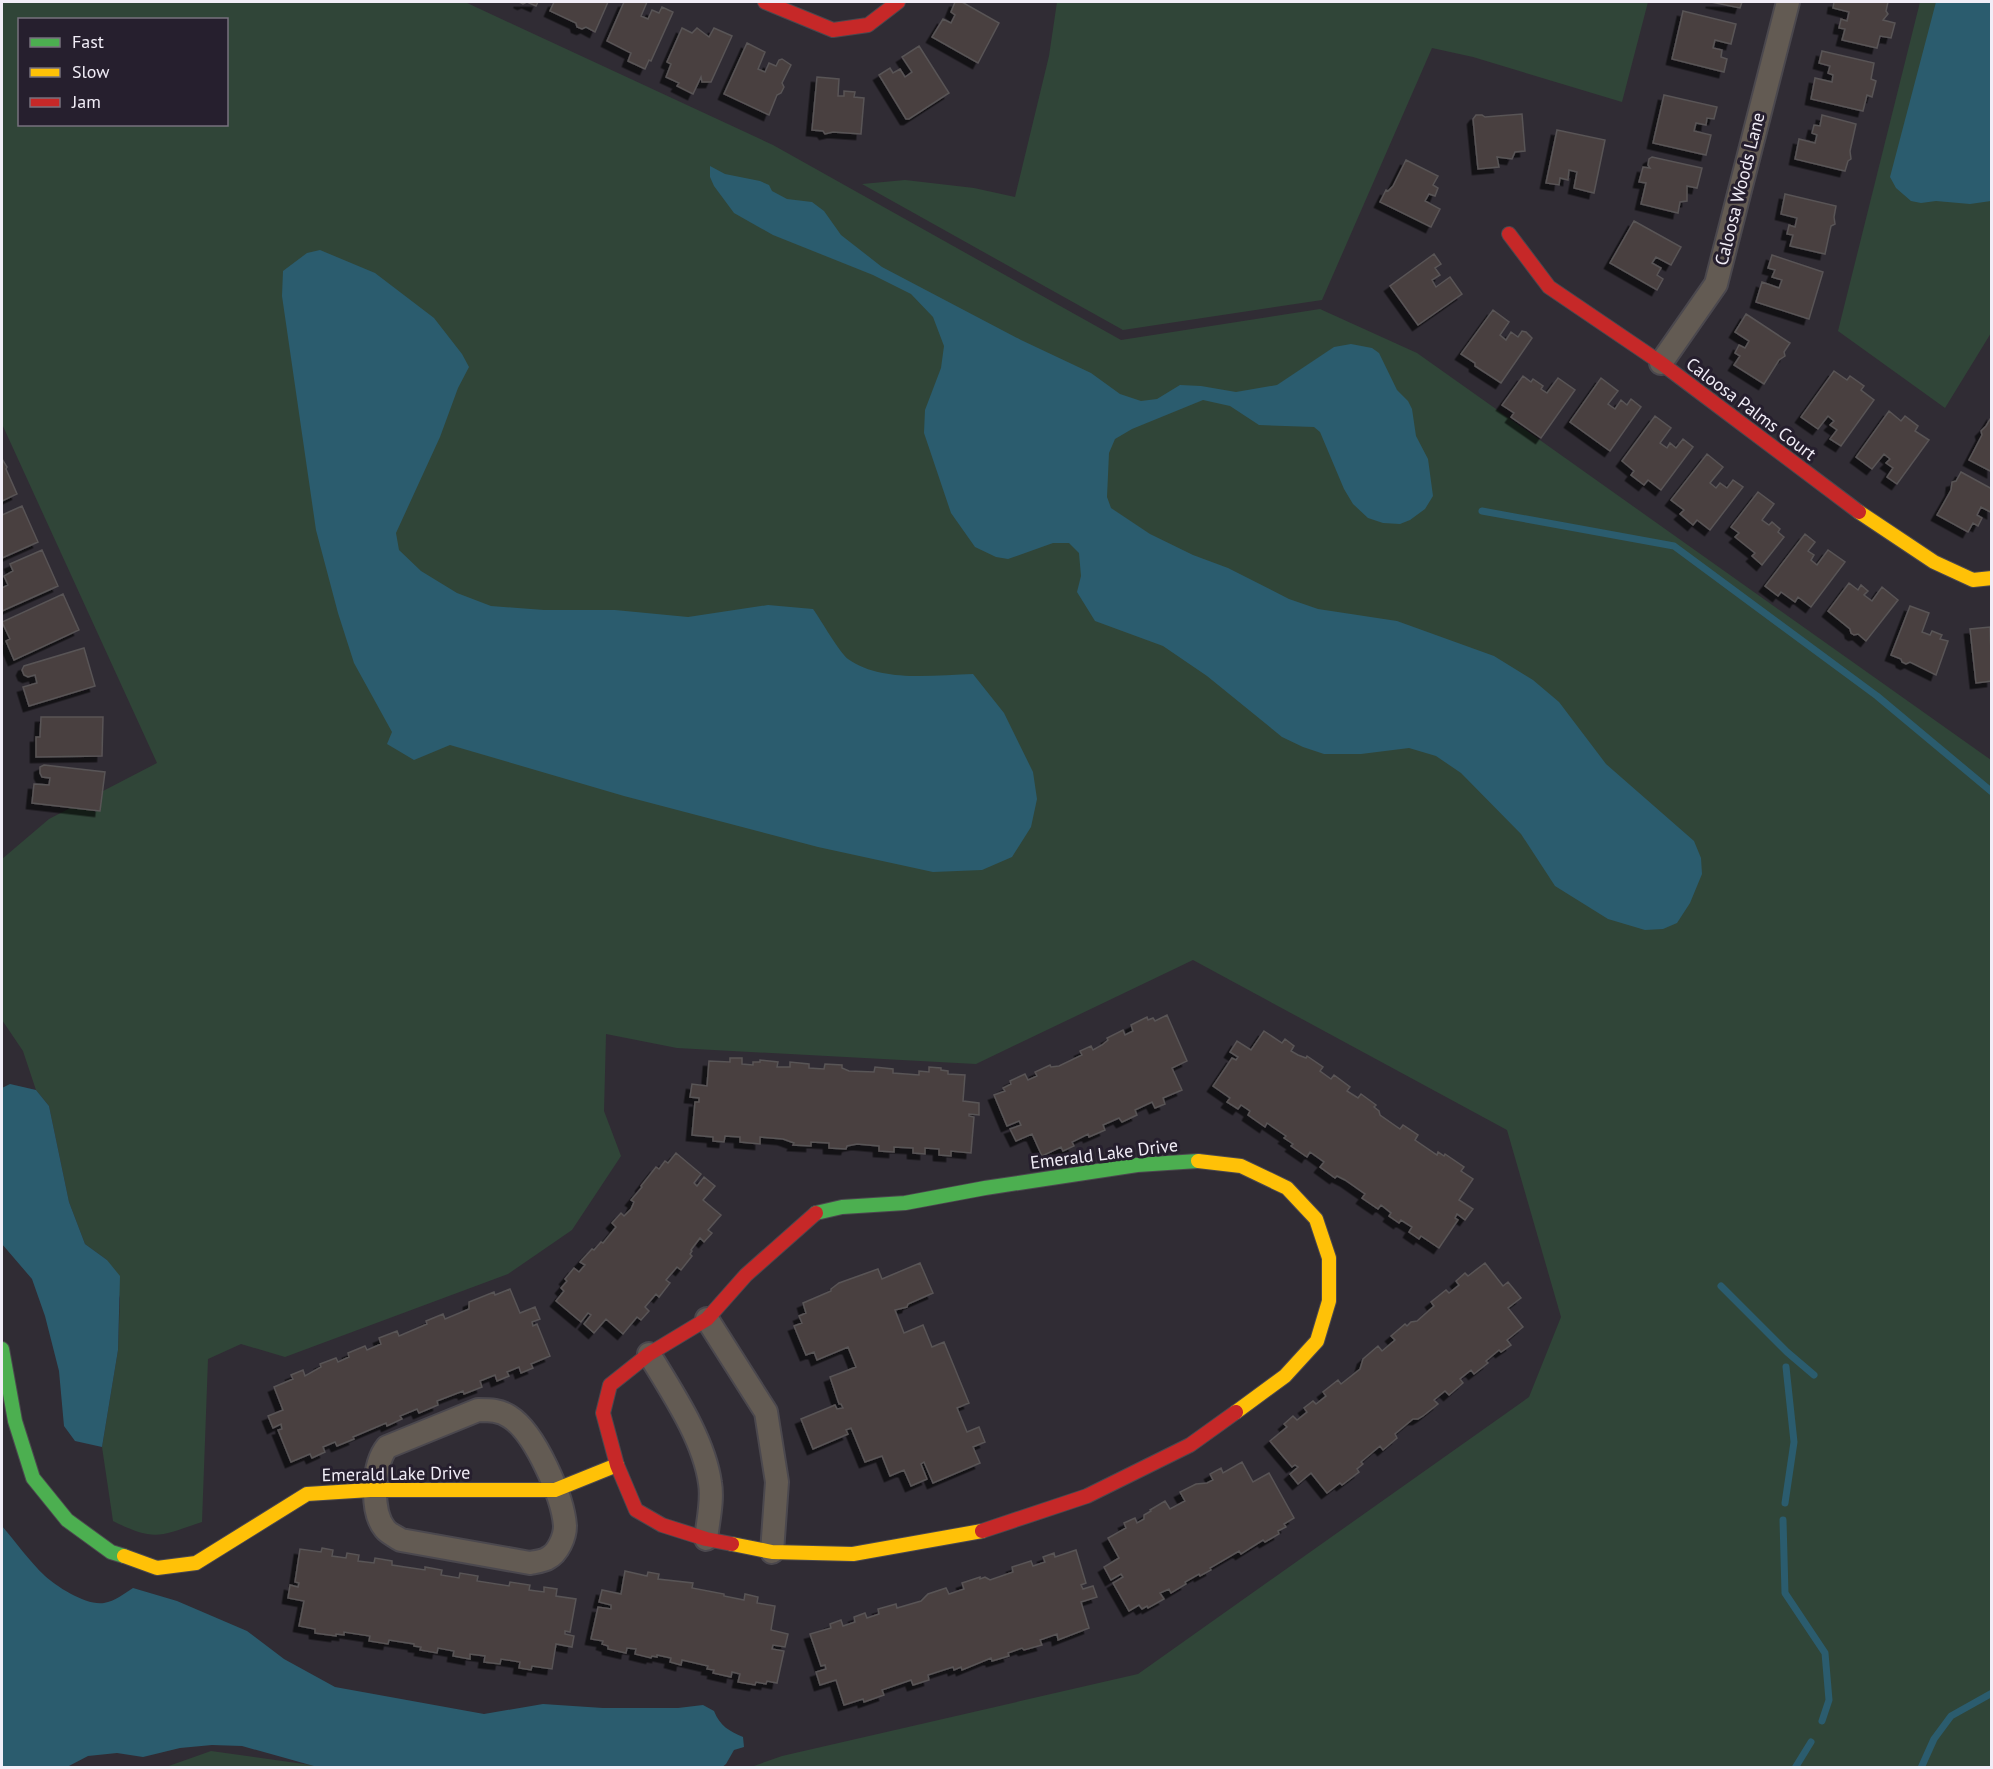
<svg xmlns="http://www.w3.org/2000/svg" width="1993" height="1769" viewBox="0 0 1993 1769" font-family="'PT Sans',sans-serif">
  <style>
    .green { fill: #304538; fill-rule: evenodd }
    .water { fill: #2b5c6e }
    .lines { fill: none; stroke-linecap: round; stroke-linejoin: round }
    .stream { stroke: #2b5c6e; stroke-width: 7 }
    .building { fill: #494140; stroke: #595456; stroke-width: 1.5; filter: url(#shadow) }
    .street-casing { stroke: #4b484e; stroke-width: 26 }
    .fast-casing { stroke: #4b484e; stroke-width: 16 }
    .slow-casing { stroke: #4b484e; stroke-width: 16 }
    .jam-casing { stroke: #4b484e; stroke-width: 16 }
    .street { stroke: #635b53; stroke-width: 22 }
    .fast { stroke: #4caf50; stroke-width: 14 }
    .slow { stroke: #ffc107; stroke-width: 14 }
    .jam { stroke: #c62828; stroke-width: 14 }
    .labels { text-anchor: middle; stroke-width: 6; stroke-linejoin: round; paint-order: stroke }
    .street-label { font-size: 18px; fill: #f1edf7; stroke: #261f2e }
  </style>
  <defs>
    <filter id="shadow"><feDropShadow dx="-5.5" dy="5.5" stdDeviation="0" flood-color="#0009"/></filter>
  </defs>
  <rect width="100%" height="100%" fill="#302c34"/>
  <!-- green -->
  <path class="green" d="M2 2H465L773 145 1121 340 1320 309 1417 353 1991 760V1767H751L782 1756 1138 1674 1529 1397 1561 1317 1507 1130 1193 960 976 1064 677 1048 606 1034 604 1111 621 1156 572 1230 508 1274 285 1357 241 1344 208 1359 202 1522C160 1536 155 1542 113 1521L102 1447 118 1350 120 1298 107 1260 85 1244 69 1202 49 1106 36 1090 23 1051 2 1020V859L49 819 157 763 2 424ZM20 20H226V124H20Z
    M1057 2H1648L1622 102 1473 57 1432 48 1322 300 1123 330 862 184 905 180 974 188 1015 197 1049 56Z
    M1920 2H1991V333L1945 408 1838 331Z
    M211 1751 325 1767 163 1768Z"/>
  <!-- water -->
  <path class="water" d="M1936 2H1991V201L1970 204 1936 201 1921 203 1911 201 1896 188 1890 177Z
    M710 166 725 174 760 181 769 185 772 191 787 199 812 202 824 211 841 235 882 267 1021 340 1091 373 1120 394 1141 401 1157 399 1180 385 1201 386 1236 392 1277 385 1334 347 1351 344 1372 348 1379 353 1397 390 1408 401 1412 409 1416 436 1428 459 1433 496 1425 509 1410 520 1400 524 1383 523 1368 518 1353 504 1344 489 1320 432 1314 427 1259 425 1230 406 1203 400 1132 429 1115 439 1109 453 1107 497 1111 508 1150 534 1193 555 1228 568 1289 599 1318 609 1397 621 1494 656 1533 680 1559 702 1606 764 1694 841 1701 858 1702 874 1690 903 1677 923 1663 929 1645 930 1608 919 1555 886 1521 834 1461 773 1436 756 1409 748 1361 754H1324L1303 747 1282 737 1207 676 1163 646 1095 621 1077 592 1081 576 1079 553 1069 543H1053L1008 559 996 557 975 547 951 513 924 433 925 410 941 368 944 346 933 317 911 294 873 275 773 235 734 213 714 186 710 177Z
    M320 250 375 273 434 318 462 354 469 367 458 388 440 437 396 533 399 550 421 571 457 593 491 606 544 610H615L688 617 768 605 813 609C821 620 839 652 848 659 882 683 934 675 973 674L1004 713 1033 772 1037 799 1031 827 1012 857 982 870 933 872 818 847 624 796 450 745 414 760 387 744 392 732 354 663 338 613 316 530 282 296 283 271 307 253Z
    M10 1084 36 1090 49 1106 69 1202 85 1244 107 1260 120 1276 118 1350 102 1447 75 1441 64 1426 59 1371 45 1316 32 1279 2 1244V1088Z
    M2 1526C16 1542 29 1561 45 1576 57 1587 87 1606 104 1603 115 1601 124 1594 133 1588L177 1601 247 1631 284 1659 335 1687 484 1714 543 1704 603 1708H678L703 1705 714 1711C720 1726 729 1731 743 1737L744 1747 734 1750 726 1764 721 1768H321L242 1746 212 1745 180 1748 143 1757 117 1753 88 1756 67 1767H2Z"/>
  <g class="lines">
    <!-- stream -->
    <path class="stream" d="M1482 511 1674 546 1877 696 1992 792
      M1721 1286 1787 1352 1814 1375
      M1785 1503 1794 1442 1786 1367
      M1783 1520 1785 1593 1825 1653 1829 1700 1822 1721
      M1795 1768 1811 1742
      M1921 1768 1934 1739 1951 1716 1992 1693"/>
  </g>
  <!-- building -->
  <path class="building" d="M519 2H538L536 6 527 2 523 4Z
    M554 2H608L595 32 586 27 582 29 577 27 576 23 550 11Z
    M624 2H647L641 16 648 19 652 10 659 13 662 7 673 12 651 61 649 60 645 69 628 61 631 53 607 41Z
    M955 2H962L999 23 978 63 932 37 943 19 951 23 955 15 951 12Z
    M1711 2H1742L1740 8Z
    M1834 2H1888L1886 11 1888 14 1883 20 1895 23 1891 38 1880 36 1877 48 1842 40 1845 29 1839 28 1841 19 1847 21 1849 12 1833 8Z
    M1683 11 1736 24 1731 44 1715 40 1713 48 1722 50 1721 57 1727 59 1724 72 1672 59Z
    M682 28 692 33 697 28 709 37 714 28 732 36 711 82H702L701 77 693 94 677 86 679 83 666 77 671 64 667 62Z
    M747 43 765 52 758 69 765 72 769 63 776 66 779 60 782 59 791 65 782 83 784 87 781 93 777 95 769 115 724 94Z
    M919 46 949 93 909 119H906L879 75 890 68 893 73 900 69 905 77 912 72 902 57Z
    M1822 51 1874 63 1871 79 1876 81 1872 97 1867 95 1863 111 1811 99 1815 78 1832 82 1833 75 1828 73 1830 66 1819 63Z
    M817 77 839 79 838 96H844V91L855 92 854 97 864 98 861 134 833 132 825 134 823 131 812 130Z
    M1664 95 1717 107 1714 119 1707 118 1706 125 1696 123 1694 131 1711 135 1706 155 1653 143Z
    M1522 114 1525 151 1515 152 1512 159 1497 157 1499 167 1478 169 1473 119 1476 115H1482L1485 117Z
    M1822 115 1856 124 1850 151 1851 159 1848 161 1845 171 1795 159 1799 139 1815 143 1817 135 1812 133 1814 125 1820 126Z
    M1557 130 1605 140 1594 193 1574 188 1577 172 1569 170 1568 180 1560 178 1559 185 1546 183Z
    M1652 157 1702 168 1697 188 1687 186V201L1680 202 1678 213 1641 204 1646 183 1639 182 1643 167 1650 168 1648 165 1649 159Z
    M1406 160 1438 176 1433 185 1438 188 1435 196 1429 194 1425 201 1440 209 1431 227 1380 202 1386 190 1388 191 1393 186Z
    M1785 194 1836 206 1834 217 1835 224 1831 226 1825 254 1790 246 1793 235 1787 234 1789 225 1795 227 1797 218 1781 214Z
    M1634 221 1681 247 1671 265 1656 257 1652 263 1661 268 1657 275 1663 279 1657 290 1610 263Z
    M1434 254 1441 264 1435 268 1440 275 1432 280 1436 287 1450 277 1462 294 1418 325 1390 286Z
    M1772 255 1823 272 1809 319 1756 302 1762 282 1779 288 1782 280 1772 277 1775 270 1768 268Z
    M1493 310 1509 322 1500 335 1506 340 1511 332 1518 337 1522 331 1526 332 1532 338 1501 383 1475 366V363L1461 354Z
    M1746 314 1790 343 1784 352 1785 356 1779 360 1764 384 1734 365 1740 356 1735 353 1739 345 1745 348 1749 341 1735 332Z
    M1834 371 1847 380 1850 376 1864 386 1861 390 1874 400 1841 446 1830 439 1837 430 1830 425 1834 421 1828 416 1818 429 1801 417Z
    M1523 376 1531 382 1533 379 1543 386 1541 389 1547 393 1558 378 1575 390 1541 438 1511 417 1514 413 1502 405Z
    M1601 378 1618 391 1608 404 1615 409 1621 400 1627 405 1631 399 1641 407 1610 451 1570 422Z
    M1889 411 1901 421 1905 416 1918 426 1915 431 1929 440 1897 484 1887 477 1893 468 1886 463 1890 459 1884 454 1872 469 1856 457Z
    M1655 416 1671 428 1660 443 1667 448 1670 443 1676 448 1683 439 1693 447 1661 490 1648 480 1644 485 1631 475 1634 471 1622 461Z
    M1992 416V472L1969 460 1982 435 1981 431 1986 426Z
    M1707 454 1723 467 1710 483 1716 488 1720 483 1727 488 1733 480 1743 487 1710 530 1697 520 1693 525 1680 514 1684 510 1671 500Z
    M2 459 7 467 6 469 17 494 2 501Z
    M1961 472 1992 489V513L1981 507 1977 515 1982 518 1978 526 1973 523 1968 532 1937 515 1951 490 1952 482 1956 481Z
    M1758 492 1774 504 1762 520 1769 525 1772 522 1780 529 1778 532 1784 537 1762 565 1752 556 1755 553 1735 537 1739 533 1731 527Z
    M22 506 38 542 2 558V515Z
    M1805 534 1815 542 1808 551 1814 555 1811 560 1817 565 1828 550 1845 562 1811 607 1798 597 1795 602 1781 592 1778 596 1765 586Z
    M42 550 58 586 2 611V588L8 585 4 576 13 571 10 564Z
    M1849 583 1858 590 1861 585 1868 591 1864 595 1872 601 1882 587 1898 600 1866 641 1858 634 1854 635 1851 633 1850 629 1828 611Z
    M63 594 79 630 14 660 6 641 10 639 2 622Z
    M1910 606 1929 613 1922 632 1930 635 1932 631 1942 635 1940 639 1948 641 1936 675 1910 662 1906 664 1902 662 1901 659 1891 655Z
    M1990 627 1992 681 1976 683 1970 629Z
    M84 648 95 686 29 706 23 687 37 683 35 675 28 677 24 675 22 670 24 666Z
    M41 717H103L102 756 36 757V737H40Z
    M44 765 105 772 100 811 32 803 34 784 49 785 50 778 42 777 40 773V767Z
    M1167 1015 1187 1061 1172 1068 1182 1090 1163 1098 1165 1104 1155 1108 1152 1102 1135 1110 1137 1115 1122 1122 1119 1118 1103 1125 1105 1130 1089 1137 1088 1134 1072 1142 1074 1146 1063 1151 1061 1147 1042 1156 1032 1134 1016 1141 1010 1129 1021 1125 1019 1121 1007 1126 994 1095 1005 1091 1003 1088 1011 1084 1010 1081 1025 1074 1028 1080 1037 1076 1035 1072 1050 1065 1051 1067 1059 1066 1082 1055 1080 1051 1091 1046 1093 1050 1102 1045 1108 1040 1107 1038 1123 1030 1125 1035 1133 1031 1131 1025 1147 1017 1148 1020 1153 1018 1155 1021Z
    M1264 1031 1282 1043 1285 1039 1294 1046 1291 1051 1298 1055 1306 1058 1307 1056 1323 1067 1320 1071 1331 1079 1334 1075 1350 1087 1347 1091 1358 1098 1361 1094 1376 1105 1374 1107 1379 1111 1380 1115 1400 1129 1403 1125 1418 1135 1415 1140 1437 1155 1438 1152 1444 1156 1445 1154 1464 1167 1461 1171 1473 1179 1459 1200 1473 1209 1465 1220 1457 1214 1455 1218 1458 1220 1439 1248 1421 1236 1419 1239 1409 1232 1412 1227 1401 1220 1399 1223 1389 1216 1391 1213 1381 1205 1378 1209 1362 1198 1365 1194 1345 1180 1337 1176 1335 1178 1320 1167 1324 1162 1310 1152 1307 1157 1291 1146 1293 1144 1284 1138 1286 1136 1267 1123 1265 1127 1248 1115 1250 1111 1241 1105 1238 1109 1227 1102 1230 1098 1213 1086 1232 1058 1236 1060 1238 1057 1230 1052 1237 1041 1251 1050Z
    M730 1058H742V1064L753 1065V1062H760V1060L778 1062 777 1067H790V1062L809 1064V1068L824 1069 825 1064 842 1065V1068L849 1071 874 1072 875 1067 893 1069V1073L919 1075V1071L929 1072V1067L941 1068V1070L948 1071V1074L965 1075 963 1101 979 1103V1115L969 1114V1116L974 1117 971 1153 951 1151V1156L939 1155V1149L925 1148V1154L913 1153V1148L894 1147V1152L879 1151V1146L857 1144 847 1146 846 1149 829 1148V1143L811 1142V1146L793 1145 794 1143 783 1139 760 1137V1144L740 1142V1137L725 1136 724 1142 713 1141V1137L692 1135 695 1102H699V1098L690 1097 692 1084 707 1086 709 1061 730 1062Z
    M676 1153 701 1174 694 1183 697 1186 704 1177 715 1186 703 1200 721 1215 708 1230 712 1233 704 1242 700 1238 691 1250 692 1251 690 1254 692 1256 681 1270 677 1267 666 1280 670 1283 659 1297 656 1294 645 1307 649 1311 641 1320 637 1317 623 1334 606 1319 594 1333 584 1324 591 1315 588 1313 581 1322 556 1301 564 1291 561 1288 567 1281 565 1279 574 1268 579 1272 585 1265 580 1262 592 1249 594 1250 601 1242 603 1243 616 1227 612 1223 621 1213 624 1216 631 1209 634 1202 631 1200 642 1187 641 1186 656 1167 659 1169 665 1161 668 1163Z
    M920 1263 933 1293 908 1304 907 1307 895 1310 904 1333 923 1325 932 1347 944 1342 969 1403 957 1408 967 1432 979 1427 985 1442 973 1447 980 1463 933 1483 924 1462 921 1464 927 1479 911 1486 904 1470 890 1476 882 1456 865 1462 851 1428 846 1430 848 1434 813 1449 801 1419 835 1405 837 1409 843 1408 841 1404H839L830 1377 856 1367 848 1347 817 1360 814 1352 806 1355 794 1326 802 1323 799 1316 806 1313 803 1303 831 1291V1289L839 1283 878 1269 882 1279Z
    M1485 1263 1503 1286 1508 1282 1521 1298 1508 1308 1523 1327 1507 1340 1511 1345 1501 1352 1499 1350 1486 1361 1488 1363 1474 1374 1471 1370 1460 1379 1463 1383 1449 1395 1445 1391 1434 1400 1438 1404 1423 1416 1418 1419H1413L1395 1434 1397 1438 1383 1450 1380 1446 1361 1462 1363 1464 1357 1469 1359 1472 1342 1485 1340 1483 1327 1493 1311 1473 1298 1484 1290 1474 1298 1467 1295 1465 1292 1467 1270 1441 1287 1427 1284 1424 1293 1416 1297 1420 1307 1412 1304 1408 1313 1401 1316 1404 1326 1396 1323 1392 1338 1380 1341 1384 1360 1369 1363 1359 1378 1346 1382 1351 1395 1340 1391 1336 1405 1324 1407 1326 1411 1322 1417 1321 1434 1306 1431 1302 1446 1290 1449 1293 1459 1285 1456 1281 1465 1273 1468 1276Z
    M510 1289 520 1313 535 1307 540 1319 532 1322 533 1326 537 1324 550 1356 531 1364 533 1368 521 1373 519 1367 507 1372 509 1376 497 1381 495 1375 480 1381 482 1387 464 1394 463 1391 437 1401 438 1405 419 1413 417 1409 400 1416 402 1419 387 1426 386 1423 353 1437 354 1439 337 1446 335 1442 323 1447 325 1452 312 1458 310 1454 291 1462 278 1430 282 1429 281 1424 273 1428 268 1416 283 1410 274 1387 293 1379 291 1375 303 1370 305 1376 321 1367 320 1364 336 1358 338 1362 349 1357 348 1353 365 1346 367 1350 381 1344 379 1338 397 1331 399 1336 427 1324 426 1321 443 1314 445 1319 469 1309V1302L494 1292 495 1295Z
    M1242 1462 1253 1482 1269 1473 1294 1518 1284 1524 1286 1527 1278 1531 1279 1534 1265 1542 1263 1540 1241 1554 1239 1551 1210 1568 1211 1570 1200 1576 1199 1574 1185 1582 1186 1584 1171 1593 1169 1589 1160 1593 1164 1599 1148 1608 1147 1606 1142 1609 1139 1605 1129 1611 1113 1583 1123 1577 1121 1574 1111 1580 1104 1567 1119 1558 1108 1538 1126 1528 1124 1523 1135 1518 1137 1523 1144 1519V1515L1151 1511 1150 1510 1165 1501 1170 1509 1185 1501 1180 1492 1196 1484 1207 1483 1213 1480 1210 1474 1221 1468 1223 1473Z
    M322 1548 333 1550 332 1556 346 1558 347 1553 359 1555 358 1561 374 1563 375 1558 392 1561V1565L425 1570V1567L442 1570 441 1575 459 1578 460 1573 478 1576 477 1581 509 1586 510 1582 530 1585 529 1590 544 1592V1587L557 1589 556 1596 576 1599 570 1632 565 1631V1634L574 1636 572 1647 556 1644 552 1669 532 1666 531 1670 519 1668 520 1662 501 1659 500 1664 484 1662 485 1656 470 1654V1659L453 1656 454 1651 438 1648 437 1653 420 1650 421 1647 414 1646V1644L389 1640 388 1644 369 1641 370 1636 344 1632V1635L336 1634V1636L315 1633V1629L299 1626 304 1601 288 1598 290 1585 298 1587 299 1583 295 1582 300 1549 321 1552Z
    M1076 1550 1086 1583 1081 1585 1083 1589 1093 1586 1097 1597 1081 1602 1089 1628 1058 1640 1057 1634 1040 1640 1042 1645 1024 1650 1022 1648 1008 1653 1009 1656 992 1661 991 1658 962 1670 961 1667 954 1670 953 1667 928 1675 929 1680 913 1685 911 1680 882 1690 884 1695 864 1702 863 1699 844 1705 836 1680 820 1685 816 1672 826 1669 825 1665 821 1666 810 1634 831 1628 830 1624 841 1620 843 1626 855 1622 854 1617 865 1613 867 1618 879 1614 878 1609 896 1604 897 1608 921 1601 928 1594 946 1588 949 1594 964 1589 962 1583 980 1577V1579L985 1577 990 1580 1013 1572 1012 1567 1031 1561 1033 1566 1045 1562 1043 1557 1054 1553 1055 1557Z
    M625 1571 647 1576 648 1572 659 1574 658 1579 693 1583 692 1588 724 1594V1596L744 1600 745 1594 758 1597 757 1603 775 1606 771 1630 788 1634 785 1647 773 1645 772 1649 784 1651 777 1683 767 1681 766 1684 756 1682 755 1685 738 1682 740 1674 732 1672 731 1677 713 1673 714 1670 707 1669 708 1666 682 1660 681 1665 670 1662 671 1658 657 1655V1657L652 1656 651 1658 635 1654 636 1649 627 1648 626 1653 608 1649V1646L602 1644 603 1641 591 1639 598 1607 611 1609V1605L599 1602 602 1590 621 1594Z"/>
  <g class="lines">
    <!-- street casing -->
    <g class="street-casing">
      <path id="street" d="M1661 363 1716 284 1788 2
        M707 1319 766 1412 777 1482 772 1552
        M649 1354C672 1392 704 1439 710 1483 713 1500 708 1521 706 1539
        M478 1410C490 1410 500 1410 510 1417 535 1433 563 1497 565 1526 565 1537 558 1553 548 1558 544 1561 535 1562 530 1563L401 1540C396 1537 388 1533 385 1529 370 1511 373 1464 387 1447Z"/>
    </g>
    <!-- fast casing -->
    <g class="fast-casing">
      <path id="fast" d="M816 1213 842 1207 905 1203 985 1188 1137 1165 1198 1161
        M2 1349 15 1421 33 1478 67 1520 111 1552 124 1556"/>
    </g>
    <!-- slow casing -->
    <g class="slow-casing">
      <path id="slow" d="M1859 512 1934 562 1973 580 1992 578
        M1198 1161 1241 1166 1287 1188 1316 1219 1329 1258V1301L1317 1341 1285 1376 1236 1412
        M732 1544 772 1552 853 1554 982 1531
        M124 1556 157 1568 196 1563 307 1494 370 1490H555L617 1465"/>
    </g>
    <!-- jam casing -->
    <g class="jam-casing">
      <path id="jam" d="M765 2 833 30 868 25 898 2
        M1509 234 1549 287 1661 363 1859 512
        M982 1531 1087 1496 1190 1445 1236 1412
        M732 1544 706 1539 662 1525 636 1510 617 1465 603 1413 610 1385 649 1354 707 1319 746 1275 816 1213"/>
    </g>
    <!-- street -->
    <use href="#street" class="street"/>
    <!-- fast -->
    <use href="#fast" class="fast"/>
    <!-- slow -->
    <use href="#slow" class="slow"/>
    <!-- jam -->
    <use href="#jam" class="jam"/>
  </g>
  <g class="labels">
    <!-- street labels -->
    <g class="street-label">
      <text transform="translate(1740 189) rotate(-76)" y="6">Caloosa Woods Lane</text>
      <text transform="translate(1751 409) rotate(37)" y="6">Caloosa Palms Court</text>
      <text transform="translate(1104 1154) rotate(-7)" y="6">Emerald Lake Drive</text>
      <text transform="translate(396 1474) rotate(-1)" y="6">Emerald Lake Drive</text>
    </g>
  </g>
  <!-- border -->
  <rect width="1993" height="1769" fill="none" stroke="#f1edf7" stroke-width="6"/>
  <!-- legend -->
  <rect x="18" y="18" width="210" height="108" fill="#261f2e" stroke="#77717e" stroke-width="1.5"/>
  <rect x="30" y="38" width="30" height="9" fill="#4caf50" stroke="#77717e" stroke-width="1.5"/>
  <text x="72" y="48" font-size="18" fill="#f1edf7">Fast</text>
  <rect x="30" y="68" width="30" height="9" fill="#ffc107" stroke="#77717e" stroke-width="1.5"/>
  <text x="72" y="78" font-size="18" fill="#f1edf7">Slow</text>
  <rect x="30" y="98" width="30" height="9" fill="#c62828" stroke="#77717e" stroke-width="1.5"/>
  <text x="72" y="108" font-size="18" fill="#f1edf7">Jam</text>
</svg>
